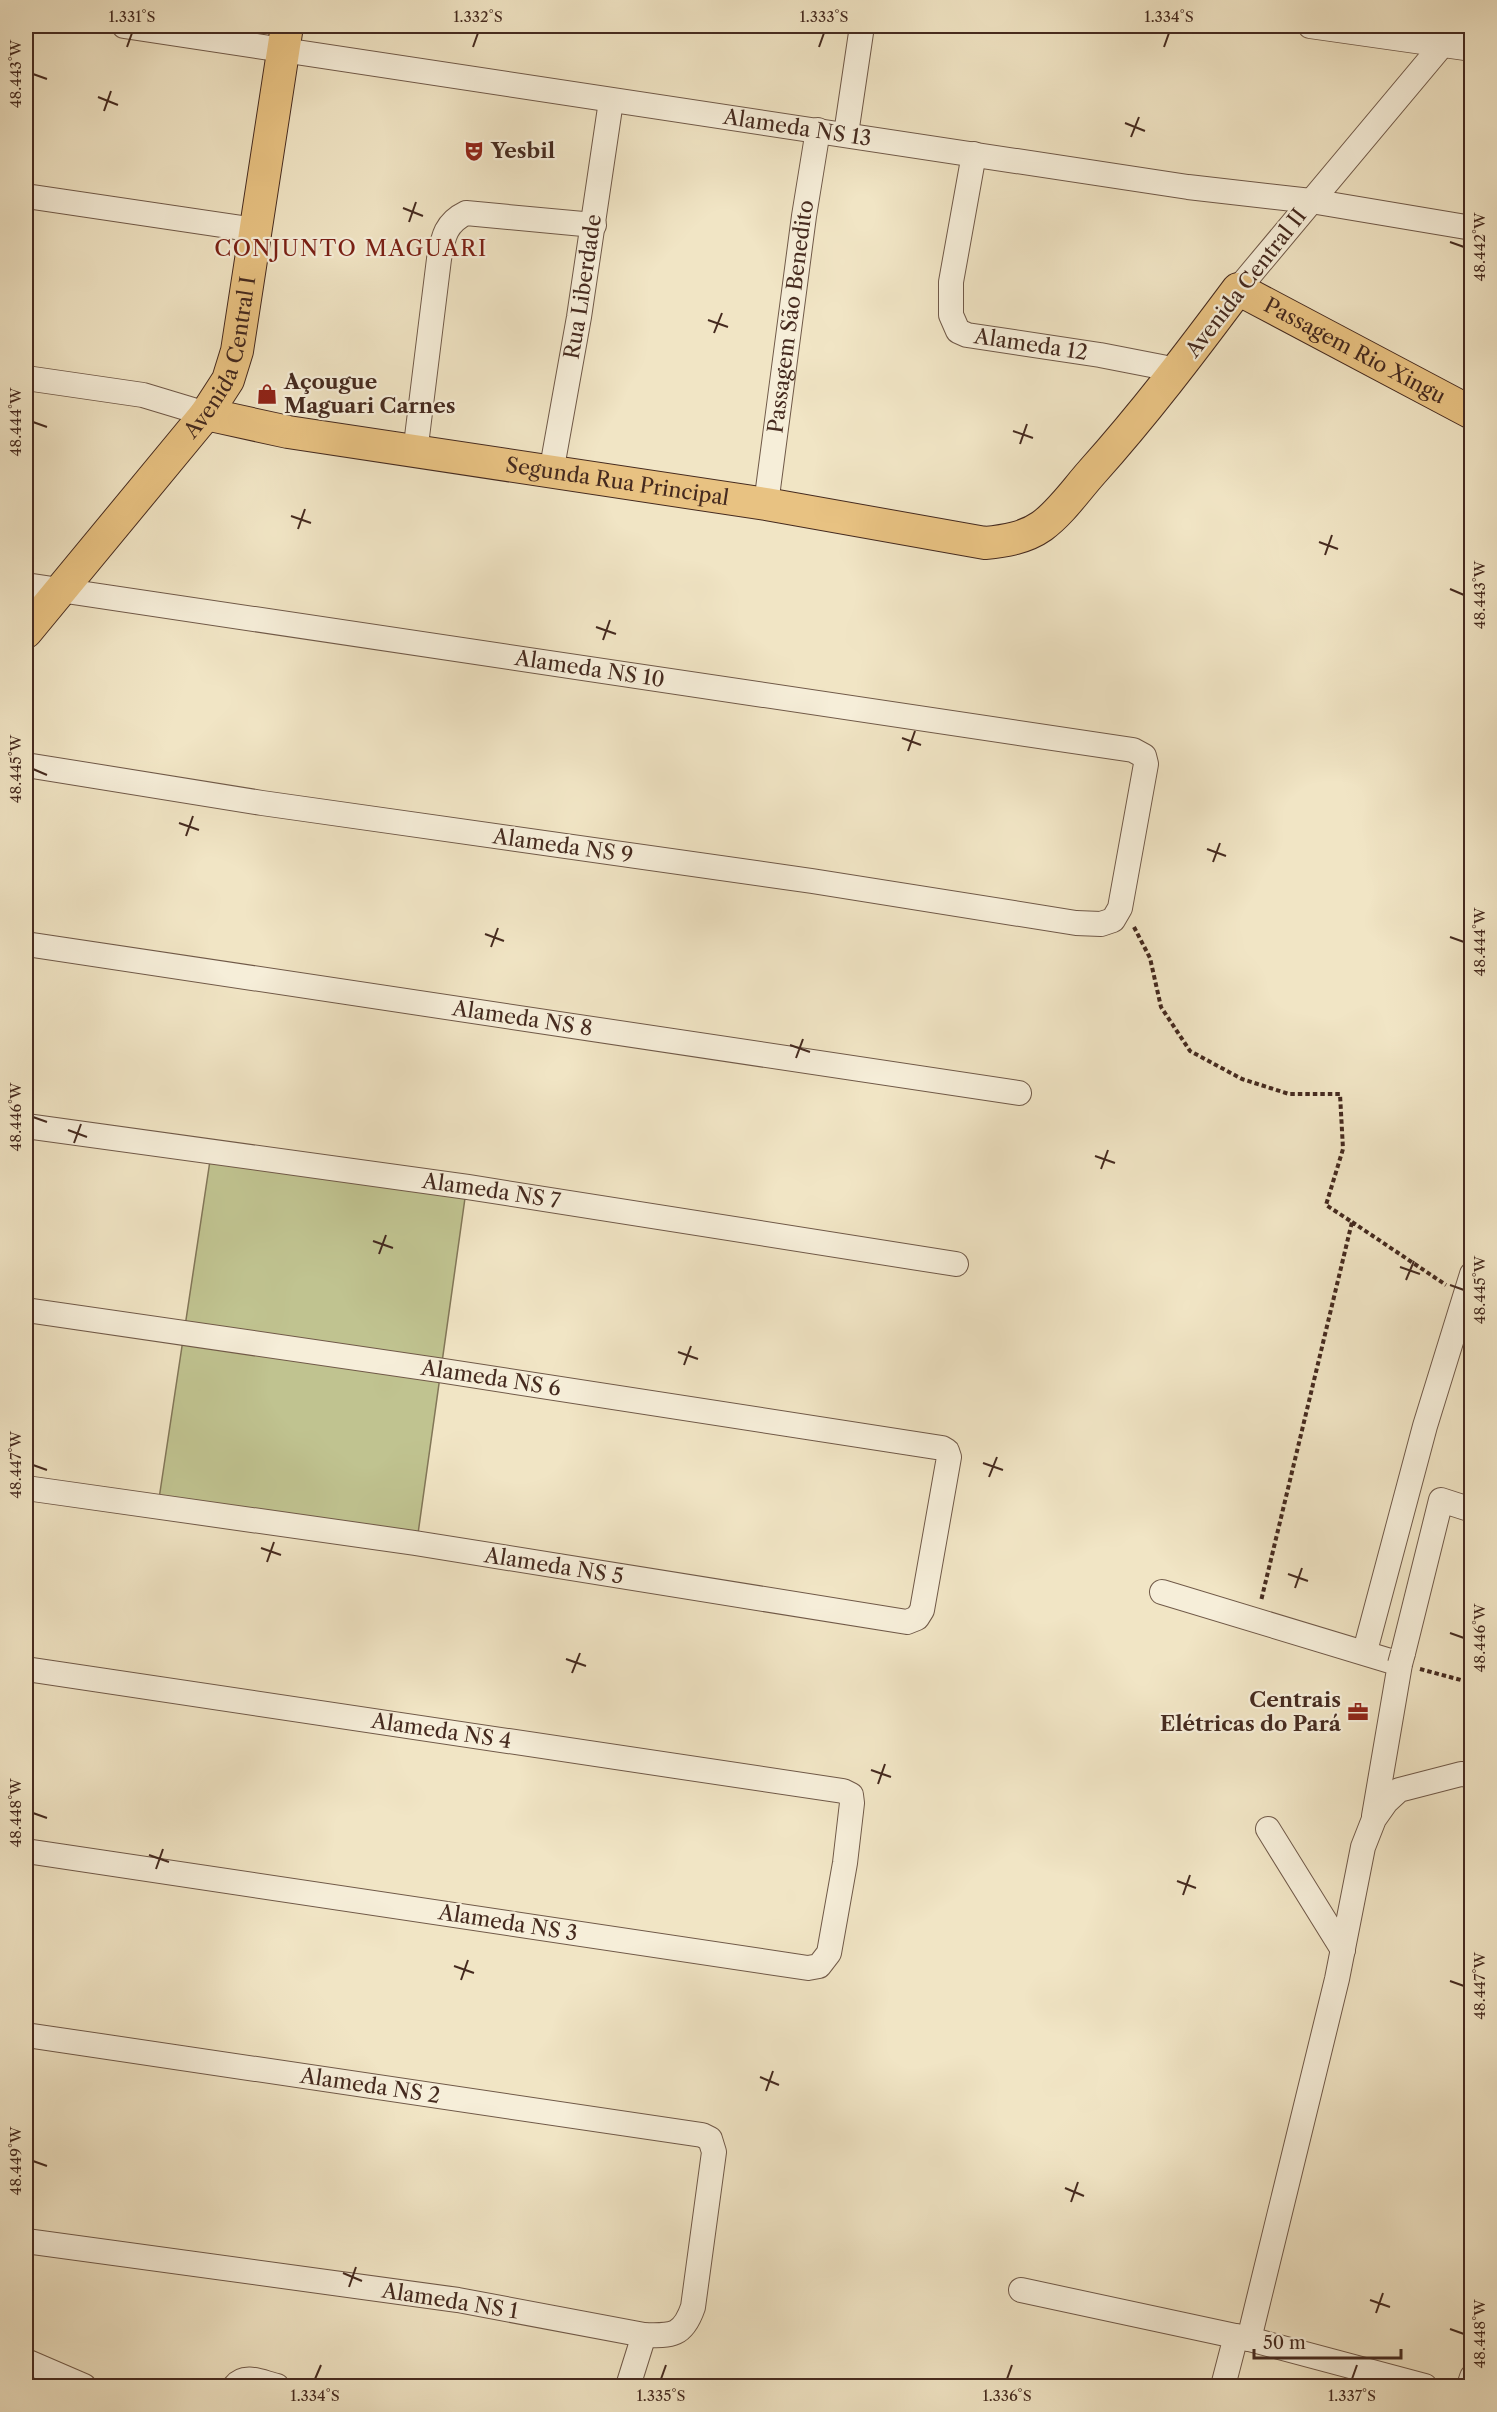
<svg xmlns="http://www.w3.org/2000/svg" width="1497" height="2412" viewBox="0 0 1497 2412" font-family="'Libre Caslon Text',serif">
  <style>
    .green { fill: #c0c390; stroke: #827658; stroke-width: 1.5 }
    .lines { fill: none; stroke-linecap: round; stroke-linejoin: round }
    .minor-casing { stroke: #705948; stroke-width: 26 }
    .major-casing { stroke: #452a1f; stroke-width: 34 }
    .path { stroke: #452a1f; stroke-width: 4; stroke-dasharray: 4.5 3; stroke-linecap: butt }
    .minor { stroke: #f6eed9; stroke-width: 24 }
    .major { stroke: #e8c282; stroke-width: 32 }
    .minor-bridge-casing { stroke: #705948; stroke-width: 26; stroke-linecap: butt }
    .minor-bridge { stroke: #f6eed9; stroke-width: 24 }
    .ticks { fill: none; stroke: #452a1f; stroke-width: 2 }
    .labels { text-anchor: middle; stroke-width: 4.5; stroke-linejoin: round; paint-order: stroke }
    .street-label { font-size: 21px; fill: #452a1f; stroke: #f6eed9 }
    .poi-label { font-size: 21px; font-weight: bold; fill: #452a1f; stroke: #f6eed9; text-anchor: start }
    .neighbourhood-label { font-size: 22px; letter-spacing: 1.5px; fill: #7a1f14; stroke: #f6eed9 }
    .neatline { fill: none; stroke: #452a1f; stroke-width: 2 }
    .ticks-label { font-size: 15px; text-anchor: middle; fill: #452a1f }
  </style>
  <rect width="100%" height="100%" fill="#f1e5c5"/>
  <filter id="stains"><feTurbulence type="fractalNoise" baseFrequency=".00333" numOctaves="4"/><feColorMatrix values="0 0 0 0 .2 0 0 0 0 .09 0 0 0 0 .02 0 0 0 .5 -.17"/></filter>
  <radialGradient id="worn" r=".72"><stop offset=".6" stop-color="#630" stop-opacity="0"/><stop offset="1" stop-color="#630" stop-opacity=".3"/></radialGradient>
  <!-- green -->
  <path class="green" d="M211 1154 466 1191 416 1548 157 1512Z"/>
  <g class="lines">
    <!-- minor casing -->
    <g class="minor-casing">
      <g id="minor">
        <path id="s1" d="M124 26 1188 187 1311 201 1472 228"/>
        <path d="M1310 26 1472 49"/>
        <path d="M846 134 862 26"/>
        <path id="s2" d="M974 154 951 282V315L958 331 967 335 1100 355 1177 370"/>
        <path d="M26 196 255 230"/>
        <path d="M1238 289 1458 26"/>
        <path d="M26 378 143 395 206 414"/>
        <path d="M415 453 439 259C443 238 445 223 466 213L594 225"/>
        <path id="s3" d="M551 473 579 317 611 101"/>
        <path id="s4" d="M766 504 804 216 818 130"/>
        <path id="s5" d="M26 585 1133 750 1144 756 1146 764 1120 908 1113 920 1101 924 1076 923 812 881 262 803 26 765"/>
        <path id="s6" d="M26 944 1019 1093"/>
        <path id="s7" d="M26 1126 468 1187 956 1264"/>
        <path id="s8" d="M26 1310 438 1370 942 1448 947 1451 949 1457 922 1610 917 1618 907 1622 415 1543 26 1488"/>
        <path d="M1162 1592 1400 1664 1374 1816"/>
        <path d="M1365 1651 1425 1426 1472 1274"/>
        <path d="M1403 1653 1441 1500 1472 1510"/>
        <path id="s9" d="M26 1669 843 1791 851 1795 852 1803 845 1863 829 1953 819 1966 808 1968 26 1851"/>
        <path d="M1268 1829 1343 1950"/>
        <path id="s10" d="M26 2035 702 2135 710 2139 714 2152 693 2307C683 2336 672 2336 644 2335L458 2300 26 2241"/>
        <path d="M1021 2290 1249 2339 1425 2386"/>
        <path d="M1249 2339 1337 1979 1363 1847 1374 1819 1386 1802 1399 1790 1461 1774 1472 1775"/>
        <path d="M26 2361 84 2386"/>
        <path d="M235 2386C245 2373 263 2383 277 2386"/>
        <path d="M628 2386 644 2335"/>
        <path d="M1223 2386 1236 2336"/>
        <path d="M1469 2386 1472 2377"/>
      </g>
    </g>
    <!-- major casing -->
    <g class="major-casing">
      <g id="major">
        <path id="s11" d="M206 414 288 432 766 504 985 543C1005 541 1025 538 1042 526 1061 512 1076 490 1092 472 1144 414 1191 352 1238 289L1472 413"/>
        <path id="s12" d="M26 632 206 414 228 380 237 351 287 26"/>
      </g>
    </g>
    <!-- path -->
    <path class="path" d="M1134 927 1150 958 1161 1007 1190 1051 1242 1079 1289 1094H1340L1343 1149 1326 1205 1352 1222 1261 1601
      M1352 1222 1446 1285
      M1420 1669 1472 1683"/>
    <!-- minor -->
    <use href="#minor" class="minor"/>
    <!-- major -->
    <use href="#major" class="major"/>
    <!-- minor-bridge casing -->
    <g class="minor-bridge-casing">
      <path id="minor-bridge" d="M1400 1664 1403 1653"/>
    </g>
    <!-- minor-bridge -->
    <use href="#minor-bridge" class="minor-bridge"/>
  </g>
  <!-- ticks -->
  <path class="ticks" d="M127 47 132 33M473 47 478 33M819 47 824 33M1164 47 1169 33M33 74 47 79M98 97 118 105M104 111 111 91M1125 123 1145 131M1131 137 1139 117M403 208 423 216M409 222 416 202M1450 242 1464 247M708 320 728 327M714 333 722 313M33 422 47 427M1013 431 1033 438M1020 444 1027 424M291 516 311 523M298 529 305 509M1319 542 1338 549M1325 555 1332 535M1450 589 1464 595M596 627 616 634M603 640 610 620M902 738 921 745M908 751 915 731M33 769 47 775M179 823 199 830M186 836 193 816M1207 849 1226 856M1213 862 1220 843M485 934 504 941M1450 937 1464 942M491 947 498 928M790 1045 810 1052M796 1058 803 1039M33 1117 47 1122M68 1130 87 1137M74 1143 81 1124M1095 1156 1115 1163M1101 1169 1108 1150M373 1241 393 1248M379 1254 386 1235M1400 1267 1420 1274M1406 1280 1414 1261M1450 1285 1464 1290M678 1352 698 1359M684 1365 691 1346M983 1463 1003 1470M33 1465 47 1470M989 1477 997 1457M261 1548 281 1555M267 1562 274 1542M1288 1574 1308 1581M1295 1588 1302 1568M1450 1633 1464 1638M566 1659 586 1666M572 1673 580 1653M871 1770 891 1777M878 1784 885 1764M33 1813 47 1818M149 1855 169 1862M156 1869 163 1849M1177 1881 1196 1888M1183 1895 1190 1875M454 1966 474 1973M461 1980 468 1960M1450 1981 1464 1986M760 2077 779 2085M766 2091 773 2071M33 2161 47 2166M1065 2188 1084 2196M1071 2202 1078 2182M343 2273 362 2281M349 2287 356 2267M1370 2300 1390 2307M1376 2313 1383 2293M1450 2329 1464 2334M315 2379 321 2365M661 2379 666 2365M1007 2379 1012 2365M1352 2379 1357 2365"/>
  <!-- icons -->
  <defs>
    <g id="theatre-bare" transform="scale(1.62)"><path d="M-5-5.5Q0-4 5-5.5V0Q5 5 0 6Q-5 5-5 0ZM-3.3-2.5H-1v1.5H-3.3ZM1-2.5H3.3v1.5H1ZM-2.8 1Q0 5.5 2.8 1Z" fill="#8f2418" stroke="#f6eed9" stroke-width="2.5" paint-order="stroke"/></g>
    <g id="shop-bare" transform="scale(1.62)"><path d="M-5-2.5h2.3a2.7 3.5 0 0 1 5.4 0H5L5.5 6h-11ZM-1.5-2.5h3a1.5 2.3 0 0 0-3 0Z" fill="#8f2418" stroke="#f6eed9" stroke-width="2.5" paint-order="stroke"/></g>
    <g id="office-bare" transform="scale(1.62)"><path d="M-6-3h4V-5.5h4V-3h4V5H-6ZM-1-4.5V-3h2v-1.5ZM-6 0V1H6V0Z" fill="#8f2418" stroke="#f6eed9" stroke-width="2.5" paint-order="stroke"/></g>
  </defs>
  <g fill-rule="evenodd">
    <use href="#theatre-bare" x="474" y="151"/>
    <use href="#shop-bare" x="267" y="394"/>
    <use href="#office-bare" x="1358" y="1712"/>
  </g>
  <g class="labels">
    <!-- street labels -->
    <g class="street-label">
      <text dy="7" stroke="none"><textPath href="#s1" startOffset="681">Alameda NS 13</textPath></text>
      <text transform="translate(1246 283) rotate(-52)" y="7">Avenida Central II</text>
      <text dy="7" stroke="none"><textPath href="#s3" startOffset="189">Rua Liberdade</textPath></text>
      <text dy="7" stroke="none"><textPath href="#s4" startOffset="189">Passagem São Benedito</textPath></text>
      <text dy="7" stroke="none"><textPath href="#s2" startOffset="255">Alameda 12</textPath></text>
      <text dy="7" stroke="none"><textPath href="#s11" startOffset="1290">Passagem Rio Xingu</textPath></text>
      <text dy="7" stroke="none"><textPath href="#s12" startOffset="342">Avenida Central I</textPath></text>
      <text dy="7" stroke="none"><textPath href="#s11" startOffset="417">Segunda Rua Principal</textPath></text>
      <text dy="7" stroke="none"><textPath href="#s5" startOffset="570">Alameda NS 10</textPath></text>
      <text transform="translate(563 846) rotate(8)" y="7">Alameda NS 9</text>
      <text dy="7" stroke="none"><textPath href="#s6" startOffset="502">Alameda NS 8</textPath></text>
      <text dy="7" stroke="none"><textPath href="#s7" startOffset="470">Alameda NS 7</textPath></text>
      <text dy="7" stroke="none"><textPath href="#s8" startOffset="470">Alameda NS 6</textPath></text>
      <text transform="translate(554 1566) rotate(9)" y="7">Alameda NS 5</text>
      <text dy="7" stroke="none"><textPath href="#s9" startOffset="420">Alameda NS 4</textPath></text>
      <text transform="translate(508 1923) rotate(9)" y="7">Alameda NS 3</text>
      <text dy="7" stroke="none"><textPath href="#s10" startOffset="348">Alameda NS 2</textPath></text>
      <text transform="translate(450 2301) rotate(9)" y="7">Alameda NS 1</text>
    </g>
    <!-- poi labels -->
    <g class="poi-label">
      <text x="491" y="158">Yesbil</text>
      <text x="284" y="389">Açougue<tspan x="284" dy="24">Maguari Carnes</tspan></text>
      <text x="1341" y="1707" text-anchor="end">Centrais<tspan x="1341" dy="24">Elétricas do Pará</tspan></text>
    </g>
    <!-- neighbourhood labels -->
    <g class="neighbourhood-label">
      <text x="351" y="256">CONJUNTO MAGUARI</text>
    </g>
  </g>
  <!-- margin -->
  <rect width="1497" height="2412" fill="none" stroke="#f1e5c5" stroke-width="66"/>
  <!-- scale -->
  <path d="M1254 2349v9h147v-9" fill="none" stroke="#452a1f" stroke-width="3"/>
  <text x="1263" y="2349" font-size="18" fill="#452a1f" stroke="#f6eed9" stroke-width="4.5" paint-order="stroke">50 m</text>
  <rect x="33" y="33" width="1431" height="2346" class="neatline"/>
  <g class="ticks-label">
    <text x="132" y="22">1.331°S</text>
    <text x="478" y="22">1.332°S</text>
    <text x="824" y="22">1.333°S</text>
    <text x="1169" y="22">1.334°S</text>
    <text transform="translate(16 74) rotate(-90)" y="5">48.443°W</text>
    <text transform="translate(1480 247) rotate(-90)" y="5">48.442°W</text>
    <text transform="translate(16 422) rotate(-90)" y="5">48.444°W</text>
    <text transform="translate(1480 595) rotate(-90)" y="5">48.443°W</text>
    <text transform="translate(16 769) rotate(-90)" y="5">48.445°W</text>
    <text transform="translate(1480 942) rotate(-90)" y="5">48.444°W</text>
    <text transform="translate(16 1117) rotate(-90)" y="5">48.446°W</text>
    <text transform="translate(1480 1290) rotate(-90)" y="5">48.445°W</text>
    <text transform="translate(16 1465) rotate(-90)" y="5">48.447°W</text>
    <text transform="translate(1480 1638) rotate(-90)" y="5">48.446°W</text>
    <text transform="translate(16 1813) rotate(-90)" y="5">48.448°W</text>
    <text transform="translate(1480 1986) rotate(-90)" y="5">48.447°W</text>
    <text transform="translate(16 2161) rotate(-90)" y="5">48.449°W</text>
    <text transform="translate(1480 2334) rotate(-90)" y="5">48.448°W</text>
    <text x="315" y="2401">1.334°S</text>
    <text x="661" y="2401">1.335°S</text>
    <text x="1007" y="2401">1.336°S</text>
    <text x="1352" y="2401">1.337°S</text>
  </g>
  <rect width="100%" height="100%" filter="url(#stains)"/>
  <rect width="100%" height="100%" fill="url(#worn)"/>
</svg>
